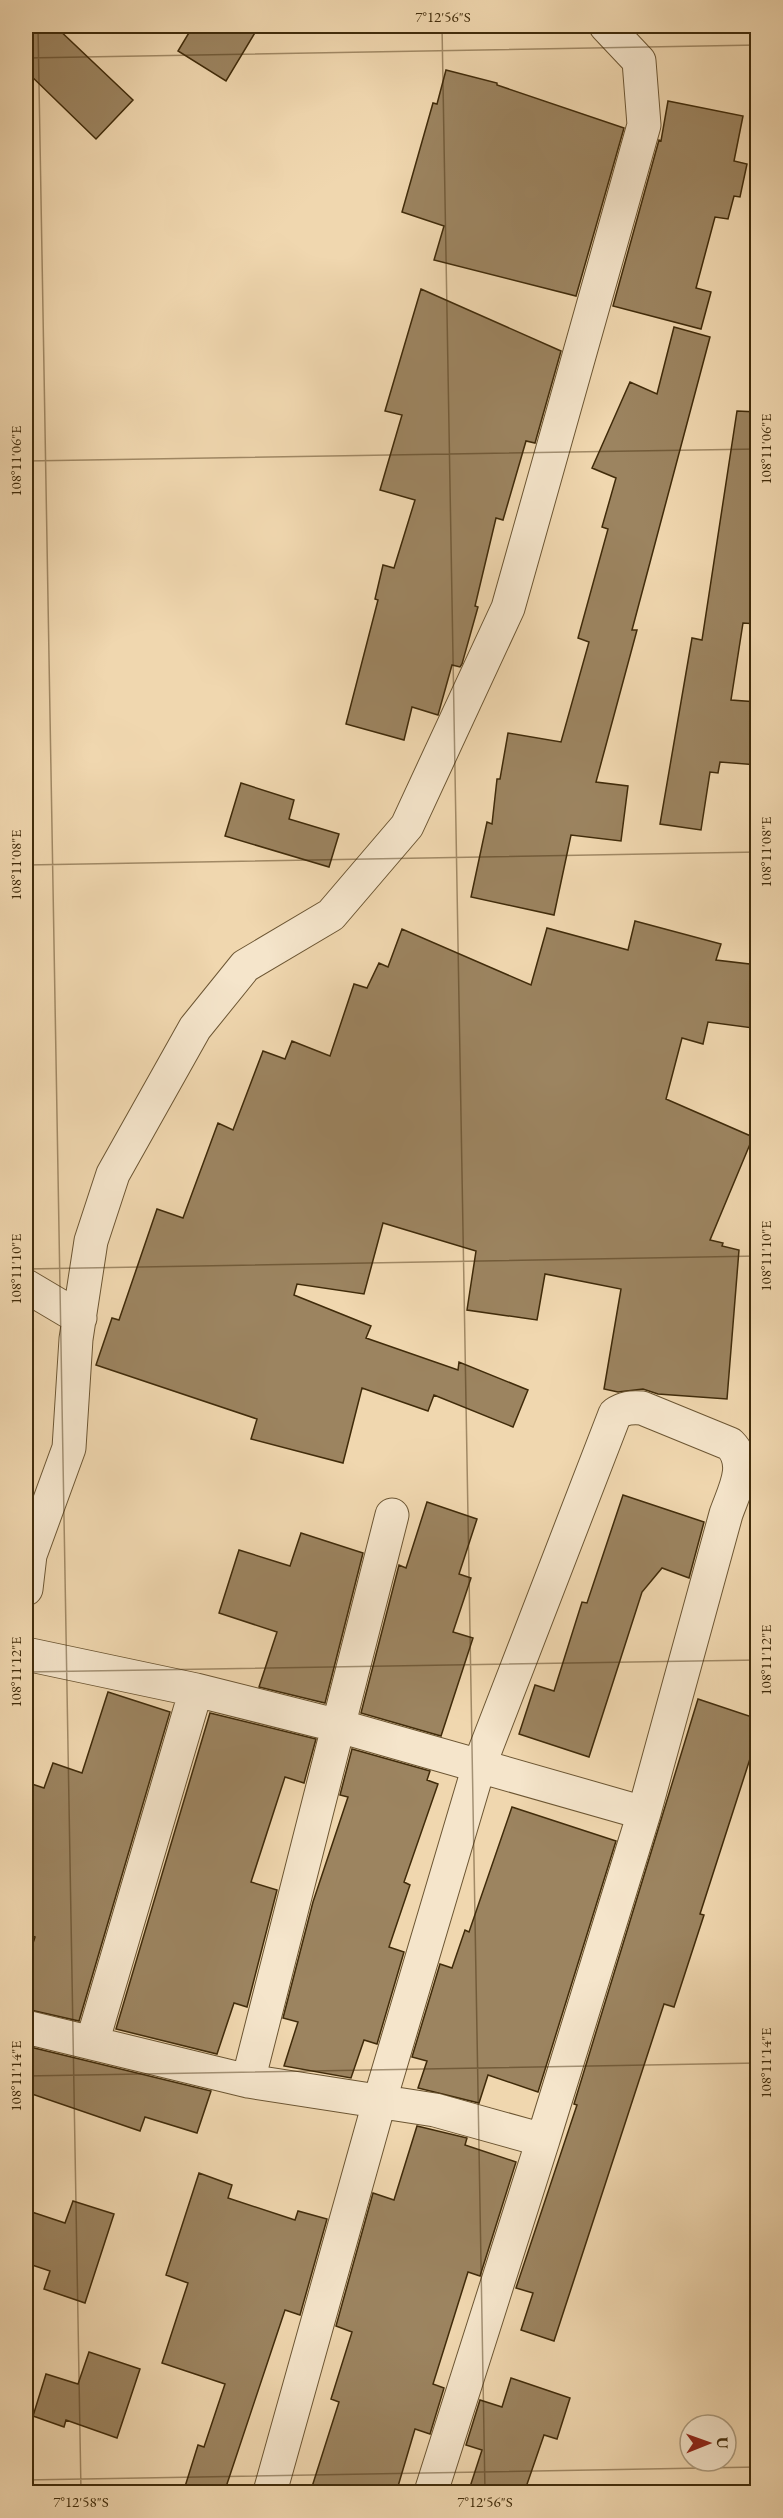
<svg xmlns="http://www.w3.org/2000/svg" width="783" height="2518" viewBox="0 0 783 2518" font-family="'EB Garamond',serif">
  <style>
    .building { fill: #9c8460; stroke: #402b0a; stroke-width: 1.5 }
    .lines { fill: none; stroke-linecap: round; stroke-linejoin: round }
    .street-casing { stroke: #6c5633; stroke-width: 35 }
    .street { stroke: #f5e5cb; stroke-width: 33 }
    .ticks { fill: none; stroke: #402b0a; stroke-width: 1.5; stroke-opacity: 0.45 }
    .neatline { fill: none; stroke: #402b0a; stroke-width: 2 }
    .ticks-label { font-size: 15px; text-anchor: middle; fill: #402b0a }
  </style>
  <rect width="100%" height="100%" fill="#f0d7af"/>
  <filter id="stains"><feTurbulence type="fractalNoise" baseFrequency=".00333" numOctaves="4"/><feColorMatrix values="0 0 0 0 .2 0 0 0 0 .09 0 0 0 0 .02 0 0 0 .5 -.17"/></filter>
  <radialGradient id="worn" r=".72"><stop offset=".6" stop-color="#630" stop-opacity="0"/><stop offset="1" stop-color="#630" stop-opacity=".3"/></radialGradient>
  <!-- building -->
  <path class="building" d="M26 26H55L133 100 96 139 26 71Z
    M193 26H259L226 81 178 51Z
    M446 70 497 83V85L624 128 576 296 434 260 444 226 402 212 433 103 437 104Z
    M668 101 743 116 734 161 747 164 740 197 734 196 728 219 715 217 696 288 711 292 701 329 613 306 659 140 661 141Z
    M421 289 561 351 535 443 526 441 503 520 496 518 475 606 478 607 462 664 460 667 452 665 438 715 412 707 404 740 346 724 378 600 375 599 383 565 394 568 415 500 380 490 402 415 385 411Z
    M674 327 710 337 632 630H637L596 782 628 786 621 841 571 835 554 915 471 897 487 822 492 824 497 779H500L508 733 561 742 589 642 578 638 608 529 602 527 616 478 592 468 630 382 657 394Z
    M737 411 758 412V624L743 623 731 700 758 702V765L720 762 718 773 710 772 701 830 660 824 692 638 702 640Z
    M241 783 294 800 289 819 339 834 329 867 225 836Z
    M635 921 721 944 716 960 758 965V993L753 1028 708 1022 703 1044 682 1038 666 1099 753 1137 710 1240 723 1243 722 1246 739 1250 727 1399 658 1394 643 1389 618 1392 604 1389 621 1289 545 1274 537 1320 467 1310 476 1251 383 1223 364 1294 297 1284 294 1295 371 1326 366 1338 458 1370 459 1362 528 1390 513 1427 434 1395 428 1411 362 1388 343 1463 251 1439 257 1419 96 1365 112 1318 119 1320 157 1209 183 1218 218 1123 233 1130 263 1051 285 1059 292 1041 330 1056 354 984 367 988 379 963 388 967 402 929 531 985 547 928 628 950Z
    M623 1495 704 1522 689 1578 662 1568 642 1592 589 1757 519 1734 535 1685 554 1691 582 1602 587 1603Z
    M427 1502 477 1519 459 1574 471 1578 453 1632 473 1638 441 1736 361 1713 399 1565 406 1568Z
    M301 1533 363 1553 325 1703 259 1687 277 1632 219 1613 239 1550 290 1566Z
    M108 1692 170 1712 79 2021 26 2009V1965L35 1937 26 1934V1782L44 1788 53 1763 82 1773Z
    M698 1699 758 1719V1734L700 1914 704 1915 674 2007 664 2004 554 2341 521 2330 533 2293 516 2288 577 2105 574 2104Z
    M210 1713 316 1739 304 1783 285 1777 251 1882 277 1890 247 2007 234 2003 217 2054 116 2029Z
    M352 1749 430 1771 427 1780 438 1784 404 1882 410 1885 389 1947 404 1952 377 2044 364 2040 351 2078 284 2066 298 2022 283 2018 313 1902 348 1797 340 1795Z
    M512 1807 616 1841 538 2092 488 2075 479 2103 418 2088 427 2061 412 2057 440 1964 452 1968 465 1930 469 1932Z
    M26 2046 211 2091 197 2133 145 2117 140 2131 26 2092Z
    M417 2126 467 2138 465 2145 516 2162 480 2276 468 2272 433 2384 444 2388 430 2434 415 2429 396 2493H310L339 2402 331 2399 352 2332 336 2326 373 2193 394 2200Z
    M199 2173 232 2185 228 2198 295 2220 298 2211 327 2219 300 2315 285 2310 224 2493H183L198 2445 204 2447 225 2384 162 2363 188 2283 166 2275Z
    M73 2201 114 2214 85 2303 44 2289 50 2271 26 2263V2210L65 2223Z
    M89 2352 140 2369 117 2438 66 2420 64 2427 33 2416 46 2374 78 2384Z
    M511 2378 570 2398 557 2439 544 2435 524 2493H468L482 2450 466 2445 480 2400 502 2407Z"/>
  <g class="lines">
    <!-- street casing -->
    <g class="street-casing">
      <path id="street" d="M26 1286 80 1318
        M26 1589 30 1555 69 1448 76 1339 91 1241 113 1174 195 1028 245 966 331 915 407 826 508 608 644 125 639 61 606 26
        M26 1654 196 1690 339 1726 644 1813 543 2140
        M26 2027 248 2081 435 2110 543 2140 431 2492
        M92 2043 196 1690
        M248 2081 392 1515
        M270 2492 379 2103 479 1766 615 1414C624 1408 631 1407 642 1408L730 1444C750 1464 734 1491 726 1514L644 1813"/>
    </g>
    <!-- street -->
    <use href="#street" class="street"/>
  </g>
  <!-- ticks -->
  <path class="ticks" d="M38 26 81 2492M442 26 485 2492M26 58 758 45M26 461 758 449M26 865 758 852M26 1269 758 1256M26 1672 758 1660M26 2076 758 2063M26 2480 758 2467"/>
  <!-- margin -->
  <rect width="783" height="2518" fill="none" stroke="#f0d7af" stroke-width="66"/>
  <!-- north arrow -->
  <g transform="translate(708 2443) rotate(89)"><circle r="28" fill="#f5e5cb" stroke="#ad9b7e" stroke-width="1.5"/>
  <path d="M0-4.5L10 22L0 15L-10 22Z" fill="#8f2418"/>
  <text y="-9" font-size="16" font-weight="bold" text-anchor="middle" fill="#402b0a">U</text>
  </g>
  <rect x="33" y="33" width="717" height="2452" class="neatline"/>
  <g class="ticks-label">
    <text x="443" y="22">7°12'56"S</text>
    <text transform="translate(766 449) rotate(-90)" y="5">108°11'06"E</text>
    <text transform="translate(16 461) rotate(-90)" y="5">108°11'06"E</text>
    <text transform="translate(766 852) rotate(-90)" y="5">108°11'08"E</text>
    <text transform="translate(16 865) rotate(-90)" y="5">108°11'08"E</text>
    <text transform="translate(766 1256) rotate(-90)" y="5">108°11'10"E</text>
    <text transform="translate(16 1269) rotate(-90)" y="5">108°11'10"E</text>
    <text transform="translate(766 1660) rotate(-90)" y="5">108°11'12"E</text>
    <text transform="translate(16 1672) rotate(-90)" y="5">108°11'12"E</text>
    <text transform="translate(766 2063) rotate(-90)" y="5">108°11'14"E</text>
    <text transform="translate(16 2076) rotate(-90)" y="5">108°11'14"E</text>
    <text x="81" y="2507">7°12'58"S</text>
    <text x="485" y="2507">7°12'56"S</text>
  </g>
  <rect width="100%" height="100%" filter="url(#stains)"/>
  <rect width="100%" height="100%" fill="url(#worn)"/>
</svg>
